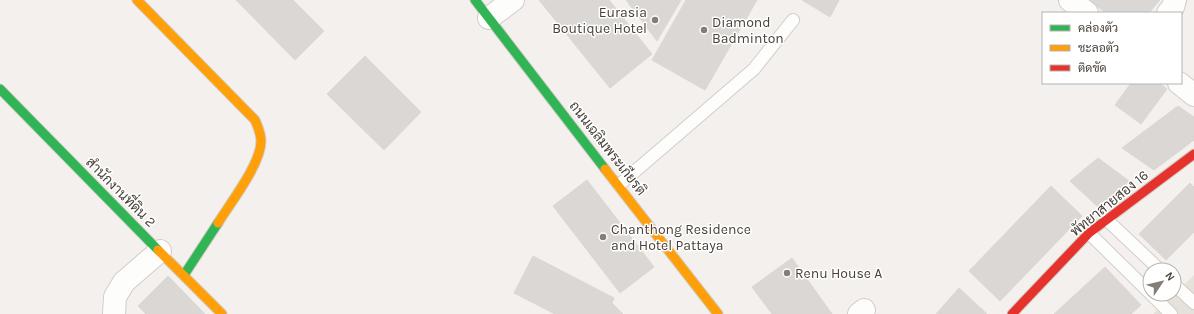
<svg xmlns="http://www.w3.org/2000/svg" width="1194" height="314" viewBox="0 0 1194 314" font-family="Karla,Sarabun,sans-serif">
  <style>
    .residential { fill: #e7e1db }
    .building { fill: #dbd7d4; stroke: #dbd7d3 }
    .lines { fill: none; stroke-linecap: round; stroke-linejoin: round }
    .lane-casing { stroke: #d1ceca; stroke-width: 14 }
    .street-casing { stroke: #d1ceca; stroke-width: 24 }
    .fast-casing { stroke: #d2ccc4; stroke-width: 11 }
    .slow-casing { stroke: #d2ccc4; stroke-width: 11 }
    .jam-casing { stroke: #d2ccc4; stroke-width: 11 }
    .lane { stroke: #fdfdfc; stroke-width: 12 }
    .street { stroke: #fdfdfc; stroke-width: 22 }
    .fast { stroke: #30b455; stroke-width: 9 }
    .slow { stroke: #ff9f0a; stroke-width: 9 }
    .jam { stroke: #e5322d; stroke-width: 9 }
    .poi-dot { fill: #847e78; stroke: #fff; stroke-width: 1.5 }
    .labels { text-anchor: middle; stroke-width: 3; stroke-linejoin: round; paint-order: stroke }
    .poi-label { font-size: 14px; fill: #494139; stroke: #fff; text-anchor: start }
    .street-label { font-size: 14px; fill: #494139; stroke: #fff }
  </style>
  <rect width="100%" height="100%" fill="#f3f0ed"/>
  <!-- residential -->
  <path class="residential" d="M1194 275V314H1153L1180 289Z"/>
  <!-- building -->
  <path class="building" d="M236 0H293L324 31 295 60Z
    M539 0H609L652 54 610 88Z
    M626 0H681L657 41Z
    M686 0H757L705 90 652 60Z
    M802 0H839L830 17Z
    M1089 0H1160L1149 13H1106Z
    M365 56 421 112 384 150 327 94Z
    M1131 83H1159L1167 89 1141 124 1115 105Z
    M1178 106 1194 117V140L1154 170 1122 148Z
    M1098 158 1129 181 1098 207 1070 181Z
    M587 180 654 267 620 293 553 206Z
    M1190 183 1194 187V232L1166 260 1139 234Z
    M1051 186 1082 216 1000 301 969 271Z
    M533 256 614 298 612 303 623 314H555L514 293Z
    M792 258 832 314H772L752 287Z
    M1105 267 1141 305 1131 314H1054Z
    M168 276 205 314H146L138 306Z
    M959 288 987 314H936Z"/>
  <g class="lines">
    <!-- lane casing -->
    <g class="lane-casing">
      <path id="lane" d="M619 185 754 69 793 20
        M1107 220 1160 270
        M1089 233 1150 293
        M1174 284 1194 303
        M1151 294 1171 314"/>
    </g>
    <!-- street casing -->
    <g class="street-casing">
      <path id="street" d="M1070 0 1087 13
        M1168 13 1173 7 1175 0
        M489 18 513 0
        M1179 83 1194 95
        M114 314 115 297 124 282 160 251
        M859 314 864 310"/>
    </g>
    <!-- fast casing -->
    <g class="fast-casing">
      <path id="fast" d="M475 0 605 169
        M0 89 158 250
        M184 275 218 223"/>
    </g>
    <!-- slow casing -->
    <g class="slow-casing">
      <path id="slow" d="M137 0 255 120C258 127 261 133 261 141 261 164 231 202 218 223
        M605 169 718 314
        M158 250 222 314"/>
    </g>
    <!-- jam casing -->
    <g class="jam-casing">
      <path id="jam" d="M1012 314 1089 233 1194 154"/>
    </g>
    <!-- lane -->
    <use href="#lane" class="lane"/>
    <!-- street -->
    <use href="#street" class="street"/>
    <!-- fast -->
    <use href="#fast" class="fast"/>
    <!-- slow -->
    <use href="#slow" class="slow"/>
    <!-- jam -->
    <use href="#jam" class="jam"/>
  </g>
  <!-- markers -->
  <g class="poi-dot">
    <circle cx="655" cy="20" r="4"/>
    <circle cx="704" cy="30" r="4"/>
    <circle cx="603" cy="237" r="4"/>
    <circle cx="787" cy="273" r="4"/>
  </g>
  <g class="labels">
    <!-- poi labels -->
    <g class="poi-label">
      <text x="647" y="17" text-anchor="end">Eurasia<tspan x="647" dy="16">Boutique Hotel</tspan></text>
      <text x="712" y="27">Diamond<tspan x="712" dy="16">Badminton</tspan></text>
      <text x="611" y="234">Chanthong Residence<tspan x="611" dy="16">and Hotel Pattaya</tspan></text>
      <text x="795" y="278">Renu House A</text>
    </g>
    <!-- street labels -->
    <g class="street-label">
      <text transform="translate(608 148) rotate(52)" y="5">ถนนเฉลิมพระเกียรติ</text>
      <text transform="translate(121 192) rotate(45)" y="5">สำนักงานที่ดิน 2</text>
      <text transform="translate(1109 203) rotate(-39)" y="5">พัทยาสายสอง 16</text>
    </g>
  </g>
  <!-- legend -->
  <rect x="1042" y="12" width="140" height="72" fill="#ffffff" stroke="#b6b3b0"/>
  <rect x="1050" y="25" width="20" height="6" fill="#30b455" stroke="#b6b3b0"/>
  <text x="1078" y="32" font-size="12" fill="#494139">คล่องตัว</text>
  <rect x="1050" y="45" width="20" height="6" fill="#ff9f0a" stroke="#b6b3b0"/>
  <text x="1078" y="52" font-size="12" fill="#494139">ชะลอตัว</text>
  <rect x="1050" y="65" width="20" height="6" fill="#e5322d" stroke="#b6b3b0"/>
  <text x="1078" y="72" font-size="12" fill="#494139">ติดขัด</text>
  <!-- north arrow -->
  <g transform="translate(1162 282) rotate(55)"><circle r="19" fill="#ffffff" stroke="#b6b3b0"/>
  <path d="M0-3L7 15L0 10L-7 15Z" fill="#847e78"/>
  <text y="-6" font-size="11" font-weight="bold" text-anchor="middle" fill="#494139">N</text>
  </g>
</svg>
